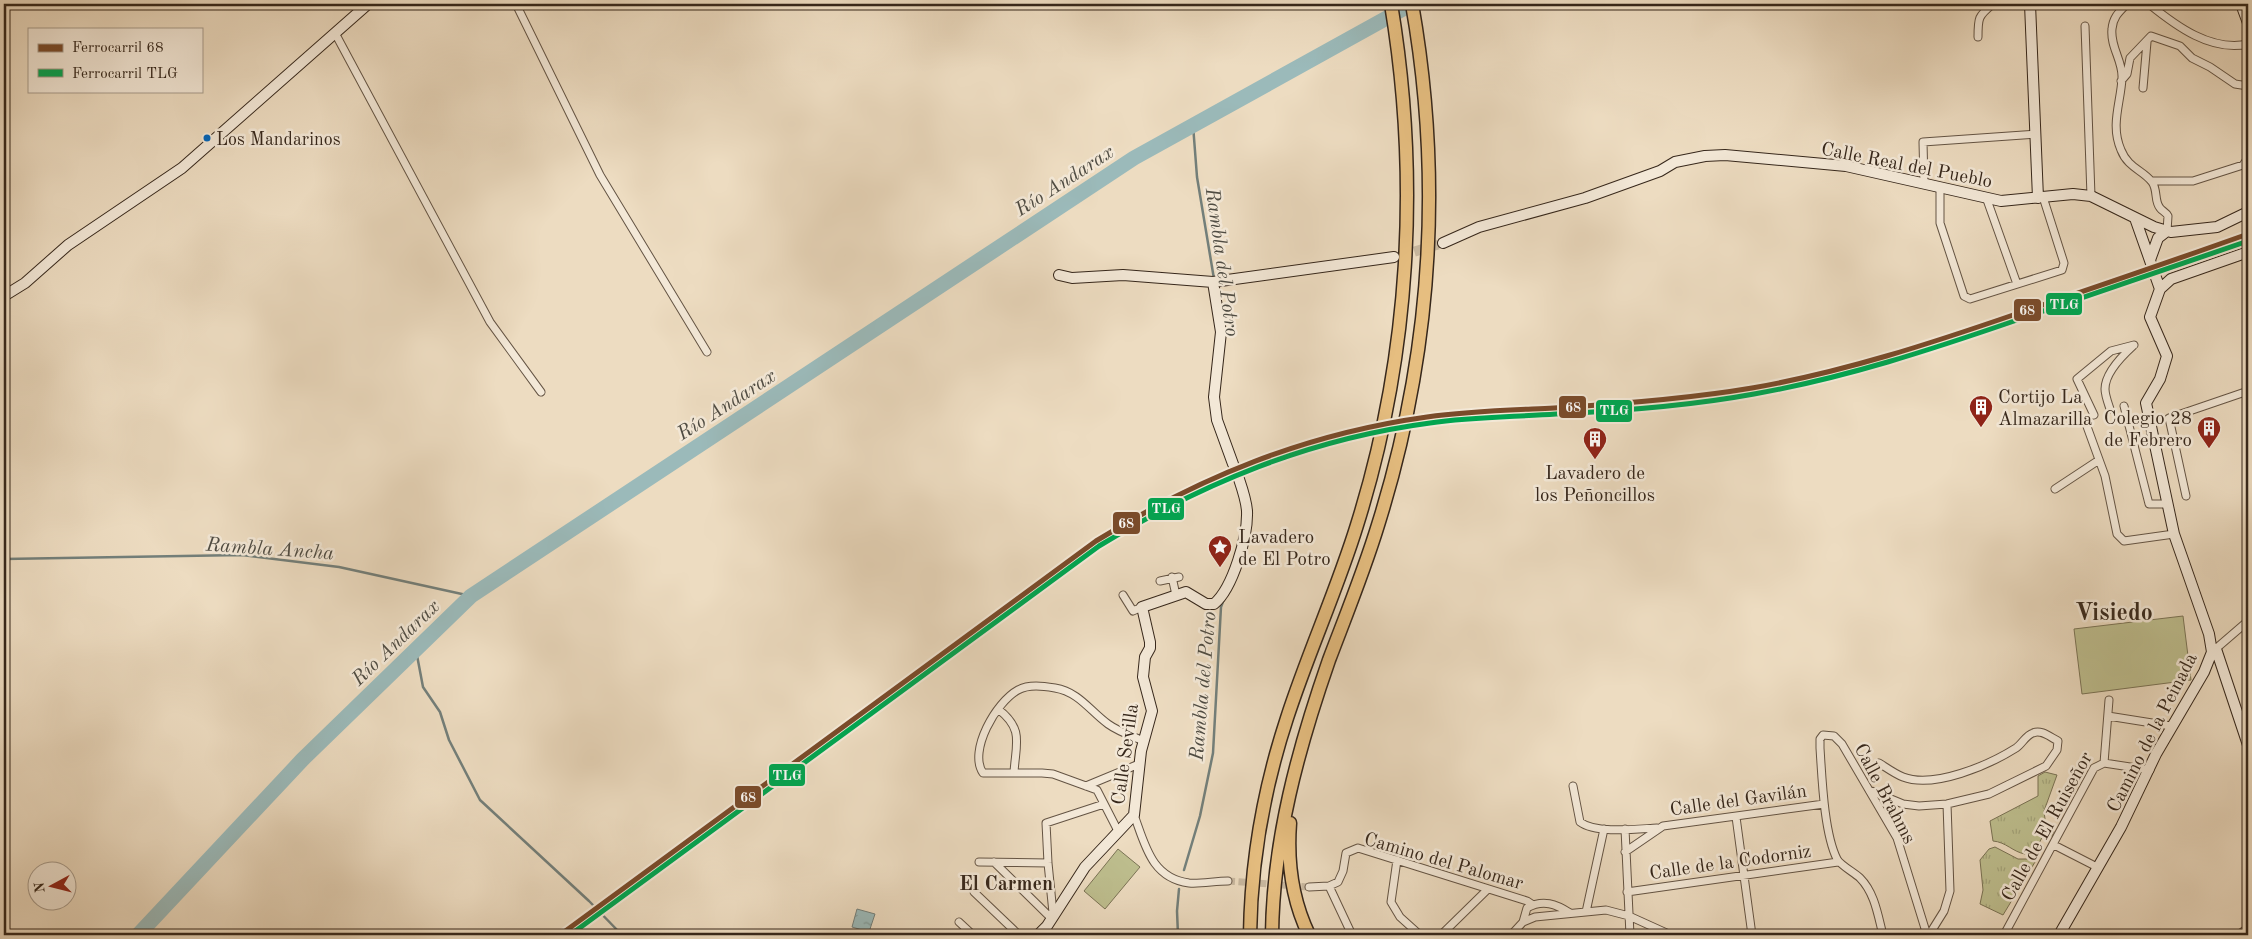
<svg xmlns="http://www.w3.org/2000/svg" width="2252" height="939" viewBox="0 0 2252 939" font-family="'Old Standard TT',serif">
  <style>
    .grass { fill: url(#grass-tufts); stroke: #7a7355 }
    .garden { fill: #bebf8f; stroke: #7a7355 }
    .water { fill: url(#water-ripples); stroke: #737f7a }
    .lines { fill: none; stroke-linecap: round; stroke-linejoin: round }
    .stream { stroke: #737f7a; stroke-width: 2.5 }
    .river { stroke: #9bbaba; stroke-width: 15 }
    .street-tunnel { stroke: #c8b8a0; stroke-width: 7; stroke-dasharray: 7 3.5; stroke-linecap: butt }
    .secondary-tunnel { stroke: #c8b8a0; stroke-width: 10; stroke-dasharray: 10 5; stroke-linecap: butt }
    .street-casing { stroke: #645444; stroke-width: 9 }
    .secondary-casing { stroke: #36271b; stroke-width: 12 }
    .highway-casing { stroke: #36271b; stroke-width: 15 }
    .street { stroke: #f3e8d7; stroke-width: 7 }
    .secondary { stroke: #f3e8d7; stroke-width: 10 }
    .highway { stroke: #e6be80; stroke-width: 12 }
    .rail-1-casing { stroke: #f3e8d7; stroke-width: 9 }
    .rail-2-casing { stroke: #f3e8d7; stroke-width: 9 }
    .rail-1 { stroke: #7a4b2a; stroke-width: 5 }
    .rail-2 { stroke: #00a651; stroke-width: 5 }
    .bus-dot { fill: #0065bd; stroke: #f3e8d7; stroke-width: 2 }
    .labels { text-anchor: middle; stroke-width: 5; stroke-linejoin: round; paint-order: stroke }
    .bus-label { font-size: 18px; fill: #36271b; stroke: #f3e8d7; text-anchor: start }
    .street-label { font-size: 19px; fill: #36271b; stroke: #f3e8d7 }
    .poi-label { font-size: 19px; fill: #36271b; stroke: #f3e8d7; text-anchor: start }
    .water-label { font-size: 20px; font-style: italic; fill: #4f4c43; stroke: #f3e8d7 }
    .neighbourhood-label { font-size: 20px; font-weight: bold; fill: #36271b; stroke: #f3e8d7 }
    .district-label { font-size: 24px; font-weight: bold; fill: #36271b; stroke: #f3e8d7 }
    .line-badge { stroke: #f3e8d7; stroke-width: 2 }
    .badge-label { font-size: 14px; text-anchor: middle; font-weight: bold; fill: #fff }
  </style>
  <defs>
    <pattern id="grass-tufts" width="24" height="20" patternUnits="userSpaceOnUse" patternTransform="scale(1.25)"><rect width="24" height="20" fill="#bebf8f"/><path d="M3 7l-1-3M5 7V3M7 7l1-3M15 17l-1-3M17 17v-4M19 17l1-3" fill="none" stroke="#a4a47b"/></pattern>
    <pattern id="water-ripples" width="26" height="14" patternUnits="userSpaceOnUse" patternTransform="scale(1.25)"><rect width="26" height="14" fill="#9bbaba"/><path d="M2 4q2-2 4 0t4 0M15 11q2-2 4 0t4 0" fill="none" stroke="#7f9796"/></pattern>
  </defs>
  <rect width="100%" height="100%" fill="#eddcc1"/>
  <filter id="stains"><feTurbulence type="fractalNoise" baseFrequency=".004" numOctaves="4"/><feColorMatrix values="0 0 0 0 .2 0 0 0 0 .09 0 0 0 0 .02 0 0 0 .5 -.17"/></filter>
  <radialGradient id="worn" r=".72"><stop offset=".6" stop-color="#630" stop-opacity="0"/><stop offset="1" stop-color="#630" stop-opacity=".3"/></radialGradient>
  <!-- grass -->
  <path class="grass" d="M2045 772 2057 775 2044 811 2046 827 2054 831 2052 836 2044 834 2038 845 2025 854C2013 852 2006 842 1993 841L1990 821 2038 796V776Z
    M1995 847 2018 859H2029L2035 862 2003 915 1980 904 1983 890 1980 860 1989 849Z"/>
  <!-- garden -->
  <path class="garden" d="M2183 616 2191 680 2082 694 2074 629Z
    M1118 849 1140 867 1105 909 1084 891Z"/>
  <!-- water -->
  <path class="water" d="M857 909 875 914 869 932 852 927Z"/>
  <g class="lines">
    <!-- stream -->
    <path class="stream" d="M1193 125 1197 177 1214 279
      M4 559 242 555 339 567 471 596
      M416 650 423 687 440 712 449 740 480 800 589 901 622 935
      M1184 870 1200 816 1213 753 1221 607 1224 599
      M632 935H633
      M1178 935 1177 911 1179 889"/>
    <!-- river -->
    <path class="river" d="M138 935 302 760 471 596 1134 158 1412 4"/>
    <!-- street-tunnel -->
    <path class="street-tunnel" d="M1228 881 1309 887"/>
    <!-- secondary-tunnel -->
    <path class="secondary-tunnel" d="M1400 256 1443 243"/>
    <!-- street casing -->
    <g class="street-casing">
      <path id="street" d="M516 4 600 175 707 352
        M2127 4C2119 12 2113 17 2112 29 2110 47 2123 61 2122 78 2121 102 2110 125 2121 150 2128 168 2143 170 2152 182 2158 190 2154 201 2160 208 2162 211 2166 212 2168 216L2167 231
        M2149 4C2176 26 2211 52 2248 44
        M2195 4 2200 5 2204 4
        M2085 26 2091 196
        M335 33 490 322 541 392
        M1978 37C1978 18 1978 16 1993 4
        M2121 81 2127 74 2130 58 2151 36 2180 46 2192 58 2210 67 2235 84 2248 86
        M2143 88 2147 42
        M2152 181H2193L2243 165 2248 158
        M1924 183 1923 142 2036 134
        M1940 188V223L1964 296 1970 299 2062 270 2064 263 2043 197
        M1986 197 2017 284
        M2124 406 2149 504H2167
        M2110 409C2108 403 2105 395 2105 389 2105 374 2122 356 2133 346
        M2094 415 2077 379 2111 351 2134 345
        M2085 421 2105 476 2117 534 2124 541 2174 534
        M2055 489 2099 460
        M2186 496 2169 418 2248 391
        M1172 577 1176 595
        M1160 581 1179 577
        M1123 595 1133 611 1142 607
        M2212 652 2248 621
        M998 709C1024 729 1016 743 1014 772
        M2108 716 2171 726
        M2104 763 2109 700
        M2104 763 2150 770
        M1086 786 1139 764
        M1573 786 1580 822C1596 834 1637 829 1657 828
        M1869 790 1903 804 1919 806 1947 804 1989 794 2046 766 2057 750 2058 741C2050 737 2041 729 2033 733 2026 735 2022 744 2016 748 1989 765 1934 789 1903 777 1895 774 1887 768 1879 763
        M1134 815C1145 844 1151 878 1189 883 1201 884 1215 881 1228 881
        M1736 817 1752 935
        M1625 829 1630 935
        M1118 831 1097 790 1053 774 1042 773H983C968 751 996 702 1018 690 1029 684 1043 686 1055 688 1079 692 1090 711 1108 724 1119 732 1132 736 1144 741
        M2054 845 2097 867
        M1625 852 1663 826 1824 804
        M1397 860 1391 902 1400 917 1420 935
        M979 862 1048 863
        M994 862 1051 918
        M1329 886 1352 935
        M1309 887 1329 886 1338 882 1343 871 1346 853 1358 848 1527 901 1533 905
        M974 892 1019 935
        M1627 892 1838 862
        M1586 912 1604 829
        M1053 913 1048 863 1046 823 1104 804
        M959 922 973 935
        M1523 922 1527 908C1543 899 1556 904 1570 913
        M1441 935 1488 889
        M1511 935 1523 922 1535 917 1606 910 1629 916 1671 935
        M1883 935C1878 916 1875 893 1860 878 1855 873 1840 865 1837 859 1824 833 1822 778 1820 748V739L1823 735 1834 736 1842 744 1897 838 1927 935
        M1929 935 1944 911 1950 891 1947 804
        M2004 935 2094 768 2104 763
        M2238 935 2248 928"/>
    </g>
    <!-- secondary casing -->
    <g class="secondary-casing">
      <path id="secondary" d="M2030 4 2038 198
        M2241 4 2248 23
        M2135 218 2160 289
        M1443 243 1479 227 1585 198 1660 171 1675 162 1705 156 1725 155 1846 166 2001 201 2073 194 2091 196 2154 227 2171 232 2217 227 2248 212
        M2150 260 2158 238 2167 231
        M1059 275 1072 278 1123 275 1213 282 1394 257
        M1213 282 1221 332 1214 397 1217 420 1233 464
        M4 296 25 283 68 245 182 168 368 4
        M2216 649 2248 745
        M1038 935 1047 926 1085 867 1134 815 1141 751 1152 711 1143 677 1145 657 1150 648V642L1142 607 1186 592 1206 604H1214C1233 588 1248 536 1247 511 1246 497 1240 483 1236 470
        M2059 935 2121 827 2156 754 2204 672 2212 652 2209 634 2174 534 2146 403 2160 379 2167 356 2150 317 2160 289 2171 279 2248 252"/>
    </g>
    <!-- highway casing -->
    <g class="highway-casing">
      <path id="highway" d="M1290 823C1287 863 1292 900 1309 935
        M1250 935C1251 862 1264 788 1287 718 1308 653 1337 590 1357 525 1410 356 1420 178 1391 4
        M1272 935C1273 840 1298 749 1329 660 1346 615 1364 571 1378 525 1432 353 1443 180 1412 4"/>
    </g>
    <!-- street -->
    <use href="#street" class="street"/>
    <!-- secondary -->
    <use href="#secondary" class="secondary"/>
    <!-- highway -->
    <use href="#highway" class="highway"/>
    <!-- rail-1 casing -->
    <g class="rail-1-casing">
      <path id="rail-1" d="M560 935 1096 541C1200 477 1305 434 1427 417 1469 411 1512 410 1554 408 1620 404 1687 399 1752 388 1844 372 1932 343 2019 313 2096 287 2172 261 2248 234"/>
    </g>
    <!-- rail-2 casing -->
    <g class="rail-2-casing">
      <path id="rail-2" d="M570 935 1099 546C1203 483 1309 439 1430 423 1472 417 1514 417 1556 414 1622 411 1689 406 1754 394 1845 378 1933 349 2020 319 2096 293 2172 267 2248 241"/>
    </g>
    <!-- rail-1 -->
    <use href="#rail-1" class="rail-1"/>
    <!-- rail-2 -->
    <use href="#rail-2" class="rail-2"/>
  </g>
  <!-- icons -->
  <defs>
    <g id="building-pin" transform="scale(1.25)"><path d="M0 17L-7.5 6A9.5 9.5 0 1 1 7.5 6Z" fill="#8f2418" stroke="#f3e8d7"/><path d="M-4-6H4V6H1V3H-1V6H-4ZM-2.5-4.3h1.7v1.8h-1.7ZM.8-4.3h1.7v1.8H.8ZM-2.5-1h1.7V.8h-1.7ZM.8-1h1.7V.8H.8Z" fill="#fff"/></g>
    <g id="sight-pin" transform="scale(1.25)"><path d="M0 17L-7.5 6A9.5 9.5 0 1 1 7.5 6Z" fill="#8f2418" stroke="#f3e8d7"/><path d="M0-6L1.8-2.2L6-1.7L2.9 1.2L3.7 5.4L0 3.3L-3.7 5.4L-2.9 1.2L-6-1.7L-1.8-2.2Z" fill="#fff"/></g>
  </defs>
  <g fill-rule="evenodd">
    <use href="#building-pin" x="1981" y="407"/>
    <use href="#building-pin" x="2209" y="428"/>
    <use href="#building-pin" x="1595" y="439"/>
    <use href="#sight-pin" x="1220" y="547"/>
  </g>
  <!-- markers -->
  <circle class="bus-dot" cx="207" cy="138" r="4.5"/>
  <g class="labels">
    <!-- bus labels -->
    <g class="bus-label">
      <text x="216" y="145">Los Mandarinos</text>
    </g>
    <!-- street labels -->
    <g class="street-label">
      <text transform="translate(1907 164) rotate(11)" y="7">Calle Real del Pueblo</text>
      <text transform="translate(2151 732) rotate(-63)" y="7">Camino de la Peinada</text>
      <text transform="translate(1124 754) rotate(-82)" y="7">Calle Sevilla</text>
      <text transform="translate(1886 793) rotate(62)" y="7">Calle Brahms</text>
      <text transform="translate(1738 799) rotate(-8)" y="7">Calle del Gavilán</text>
      <text transform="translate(2046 826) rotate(-61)" y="7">Calle de El Ruiseñor</text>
      <text transform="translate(1444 860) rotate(16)" y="7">Camino del Palomar</text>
      <text transform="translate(1730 861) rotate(-8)" y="7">Calle de la Codorniz</text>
    </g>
    <!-- poi labels -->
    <g class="poi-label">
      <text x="1998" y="403">Cortijo La<tspan x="1998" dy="22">Almazarilla</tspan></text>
      <text x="2192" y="424" text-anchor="end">Colegio 28<tspan x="2192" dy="22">de Febrero</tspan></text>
      <text x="1595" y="479" text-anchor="middle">Lavadero de<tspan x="1595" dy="22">los Peñoncillos</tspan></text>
      <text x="1238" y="543">Lavadero<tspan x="1238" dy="22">de El Potro</tspan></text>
    </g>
    <!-- water labels -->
    <g class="water-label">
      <text transform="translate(1064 180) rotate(-33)" y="7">Río Andarax</text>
      <text transform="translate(1223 262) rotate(82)" y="7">Rambla del Potro</text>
      <text transform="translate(726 404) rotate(-33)" y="7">Río Andarax</text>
      <text transform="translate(270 548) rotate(4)" y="7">Rambla Ancha</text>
      <text transform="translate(395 642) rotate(-44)" y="7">Río Andarax</text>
      <text transform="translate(1202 686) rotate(-85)" y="7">Rambla del Potro</text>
    </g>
    <!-- neighbourhood labels -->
    <g class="neighbourhood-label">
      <text x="1006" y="890">El Carmen</text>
    </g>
    <!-- district labels -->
    <g class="district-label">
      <text x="2114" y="620">Visiedo</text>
    </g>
  </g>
  <g class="line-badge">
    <rect x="2045" y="292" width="38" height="24" rx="5" fill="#00a651"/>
    <rect x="2013" y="298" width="29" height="24" rx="5" fill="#7a4b2a"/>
    <rect x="1558" y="395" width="29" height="24" rx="5" fill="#7a4b2a"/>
    <rect x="1595" y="399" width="38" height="24" rx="5" fill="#00a651"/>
    <rect x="1147" y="497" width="38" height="24" rx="5" fill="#00a651"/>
    <rect x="1112" y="511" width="29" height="24" rx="5" fill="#7a4b2a"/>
    <rect x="768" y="763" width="38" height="24" rx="5" fill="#00a651"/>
    <rect x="734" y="785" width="28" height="24" rx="5" fill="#7a4b2a"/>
  </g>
  <g class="badge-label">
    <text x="2064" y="309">TLG</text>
    <text x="2027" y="315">68</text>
    <text x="1573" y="412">68</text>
    <text x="1614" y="415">TLG</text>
    <text x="1166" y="513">TLG</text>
    <text x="1126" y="528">68</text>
    <text x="787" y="780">TLG</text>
    <text x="748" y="802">68</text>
  </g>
  <!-- margin -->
  <rect width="2252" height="939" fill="none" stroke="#eddcc1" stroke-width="20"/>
  <rect x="5" y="5" width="2242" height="929" fill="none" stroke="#36271b" stroke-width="2.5"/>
  <rect x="10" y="10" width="2232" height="919" fill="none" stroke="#36271b"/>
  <!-- legend -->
  <rect x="28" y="28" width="175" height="65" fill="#f3e8d7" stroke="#a79b8c"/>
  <rect x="38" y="44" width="25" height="8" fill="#7a4b2a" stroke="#a79b8c"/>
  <text x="72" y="52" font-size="15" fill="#36271b">Ferrocarril 68</text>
  <rect x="38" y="69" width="25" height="8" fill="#00a651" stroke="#a79b8c"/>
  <text x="72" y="78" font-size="15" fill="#36271b">Ferrocarril TLG</text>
  <!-- north arrow -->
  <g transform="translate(52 886) rotate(263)"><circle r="24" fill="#f3e8d7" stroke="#a79b8c"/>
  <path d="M0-4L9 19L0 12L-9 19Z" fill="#8f2418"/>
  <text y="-8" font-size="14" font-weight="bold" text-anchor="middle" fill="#36271b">N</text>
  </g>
  <rect width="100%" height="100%" filter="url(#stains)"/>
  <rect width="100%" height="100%" fill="url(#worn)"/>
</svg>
